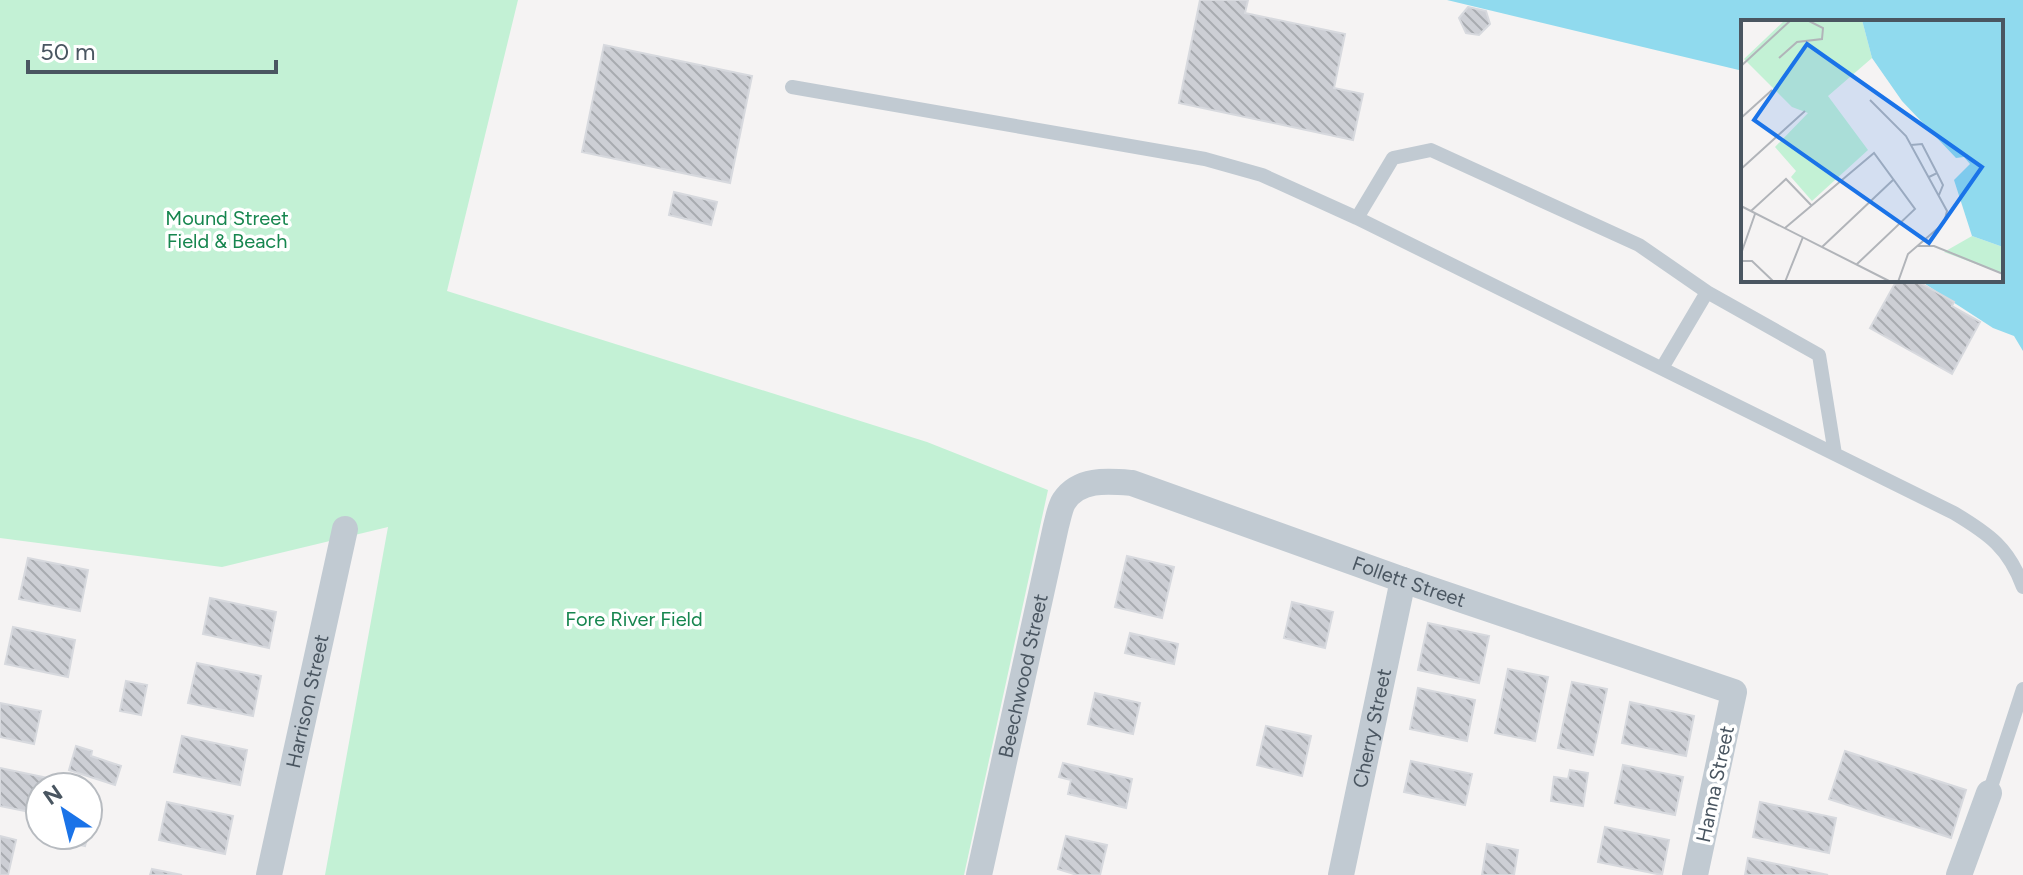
<svg xmlns="http://www.w3.org/2000/svg" width="2023" height="875" viewBox="0 0 2023 875" font-family="Figtree,sans-serif">
  <style>
    .green { fill: #c3f1d5 }
    .water { fill: #90daee }
    .building { fill: url(#building-back-hatch); stroke: #d7d9de; stroke-width: 2 }
    .lines { fill: none; stroke-linecap: round; stroke-linejoin: round }
    .lane { stroke: #c1cad2; stroke-width: 14 }
    .street { stroke: #c1cad2; stroke-width: 26 }
    .labels { text-anchor: middle; stroke-width: 7; stroke-linejoin: round; paint-order: stroke }
    .park-label { font-size: 20px; fill: #17864f; stroke: #fff }
    .street-label { font-size: 20px; fill: #4a5661; stroke: #fff }
    .inset-road { fill: none; stroke: #b1b4b9; stroke-width: 2 }
    .view { fill: #1a73e8; fill-opacity: 0.15; stroke: #1a73e8; stroke-width: 4 }
    .inset-edge { fill: none; stroke: #4a5661; stroke-width: 4 }
  </style>
  <defs>
    <pattern id="building-back-hatch" width="6" height="6" patternUnits="userSpaceOnUse" patternTransform="scale(2)"><rect width="6" height="6" fill="#cdcfd5"/><path d="M-1 5l2 2M0 0l6 6M5-1l2 2" fill="none" stroke="#a8abb0"/></pattern>
  </defs>
  <rect width="100%" height="100%" fill="#f5f3f3"/>
  <!-- green -->
  <path class="green" d="M0 0H518L447 291 927 442 1048 490 964 875H325L388 527 222 567 0 538Z"/>
  <!-- water -->
  <path class="water" d="M1447 0H2023V351L2014 336 1993 328 1919 280H2001V22H1743V71Z"/>
  <!-- building -->
  <path class="building" d="M1200 0H1248L1245 13 1345 34 1334 88 1363 94 1353 140 1179 103Z
    M1468 7 1486 11 1490 24 1479 35 1466 33 1459 18Z
    M604 45 752 76 730 183 582 152Z
    M674 192 717 202 711 225 669 215Z
    M1897 280H1915L1954 302 1952 306 1980 322 1952 374 1870 328Z
    M1127 556 1174 567 1162 618 1115 607Z
    M28 558 88 570 80 611 19 599Z
    M210 598 276 612 269 648 203 634Z
    M1292 602 1333 612 1325 648 1284 638Z
    M1428 623 1489 636 1479 683 1418 670Z
    M13 627 75 640 68 677 5 664Z
    M1130 633 1178 644 1174 664 1125 653Z
    M197 663 261 676 253 716 188 703Z
    M1508 669 1548 677 1535 741 1495 733Z
    M126 681 147 685 141 715 120 711Z
    M1572 682 1607 689 1593 755 1558 748Z
    M1418 688 1475 700 1467 741 1410 729Z
    M1095 693 1140 703 1133 734 1088 724Z
    M1630 702 1694 716 1686 756 1622 743Z
    M0 703 41 711 34 744 0 737Z
    M1266 726 1311 736 1302 776 1257 765Z
    M182 736 247 750 240 785 174 772Z
    M76 746 92 751 91 756 121 766 115 785 69 770Z
    M1845 751 1966 790 1951 838 1829 799Z
    M1411 761 1472 774 1465 805 1404 792Z
    M1063 763 1132 779 1126 808 1068 794 1071 780 1059 777Z
    M1623 765 1683 777 1675 815 1615 803Z
    M0 768 48 778 46 787H40V814L0 806Z
    M1570 770 1588 773 1583 806 1551 801 1554 777 1568 779Z
    M167 802 233 816 225 854 159 840Z
    M1760 802 1836 818 1829 853 1753 837Z
    M1605 827 1669 840 1662 875 1598 862Z
    M48 835H88L85 846 47 838Z
    M0 836 16 840 8 875H0Z
    M1066 836 1107 845 1100 875H1077L1058 869Z
    M1487 844 1518 850 1514 875H1482Z
    M1748 858 1828 875H1745Z
    M152 869 182 875H150Z"/>
  <g class="lines">
    <!-- lane -->
    <path class="lane" d="M792 87 1205 159 1262 175 1357 218 1954 513C1989 534 2009 548 2023 587
      M1357 218 1393 158 1431 150 1639 245 1707 292
      M1662 368 1707 292 1819 355 1835 454
      M1989 793 2023 689"/>
    <!-- street -->
    <g class="street">
      <path id="s1" d="M269 875 345 529"/>
      <path id="s2" d="M979 875 1056 526C1058 519 1060 507 1064 501 1079 478 1108 481 1132 483L1403 580 1734 692 1695 875"/>
      <path id="s3" d="M1341 875 1403 580"/>
      <path d="M1959 875 1989 793"/>
    </g>
  </g>
  <g class="labels">
    <!-- park labels -->
    <g class="park-label">
      <text x="227" y="225">Mound Street<tspan x="227" dy="23">Field &amp; Beach</tspan></text>
      <text x="634" y="626">Fore River Field</text>
    </g>
    <!-- street labels -->
    <g class="street-label">
      <text dy="7" stroke="none"><textPath href="#s2" startOffset="752">Follett Street</textPath></text>
      <text dy="7" stroke="none"><textPath href="#s2" startOffset="204">Beechwood Street</textPath></text>
      <text dy="7" stroke="none"><textPath href="#s1" startOffset="178">Harrison Street</textPath></text>
      <text dy="7" stroke="none"><textPath href="#s3" startOffset="150">Cherry Street</textPath></text>
      <text transform="translate(1715 784) rotate(-78)" y="7">Hanna Street</text>
    </g>
  </g>
  <!-- overview -->
  <g transform="translate(1741 20)">
    <rect width="262" height="262" fill="#f5f3f3"/>
    <path d="M44 0H121L131 38 87 76 127 130 71 181 50 157 55 151 34 127 67 93 51 87 3 39ZM231 216 262 227V254L203 232Z" fill="#c3f1d5"/>
    <path d="M121 0H262V227L231 216 213 160 229 144 223 137 215 138 161 81 131 38Z" fill="#90daee"/>
    <path class="inset-road" d="M38 38 56 22 81 19 82 8 66 0M0 46 50 0M129 80 165 116 206 191 203 203 167 234 157 262M0 98 31 70M170 125 181 124 196 153M0 149 64 91M188 157 196 153 202 165 198 175M0 186 150 262M10 191 45 159 70 185M44 208 133 133 174 189 116 244M176 226H193L262 254M81 227 152 160M0 234 14 194M0 241H11L33 262M44 262 62 217"/>
    <path class="view" d="M66 24 241 147 188 223 13 100Z"/>
    <rect width="262" height="262" class="inset-edge"/>
  </g>
  <!-- north arrow -->
  <g transform="translate(64 811) rotate(325)"><circle r="38" fill="#ffffff" stroke="#b7bbc0" stroke-width="2"/>
  <path d="M0-6L14 30L0 20L-14 30Z" fill="#1a73e8"/>
  <text y="-12" font-size="22" font-weight="bold" text-anchor="middle" fill="#4a5661">N</text>
  </g>
  <!-- scale -->
  <path d="M28 60v12h248v-12" fill="none" stroke="#4a5661" stroke-width="4"/>
  <text x="40" y="60" font-size="24" fill="#4a5661" stroke="#ffffff" stroke-width="6" paint-order="stroke">50 m</text>
</svg>
